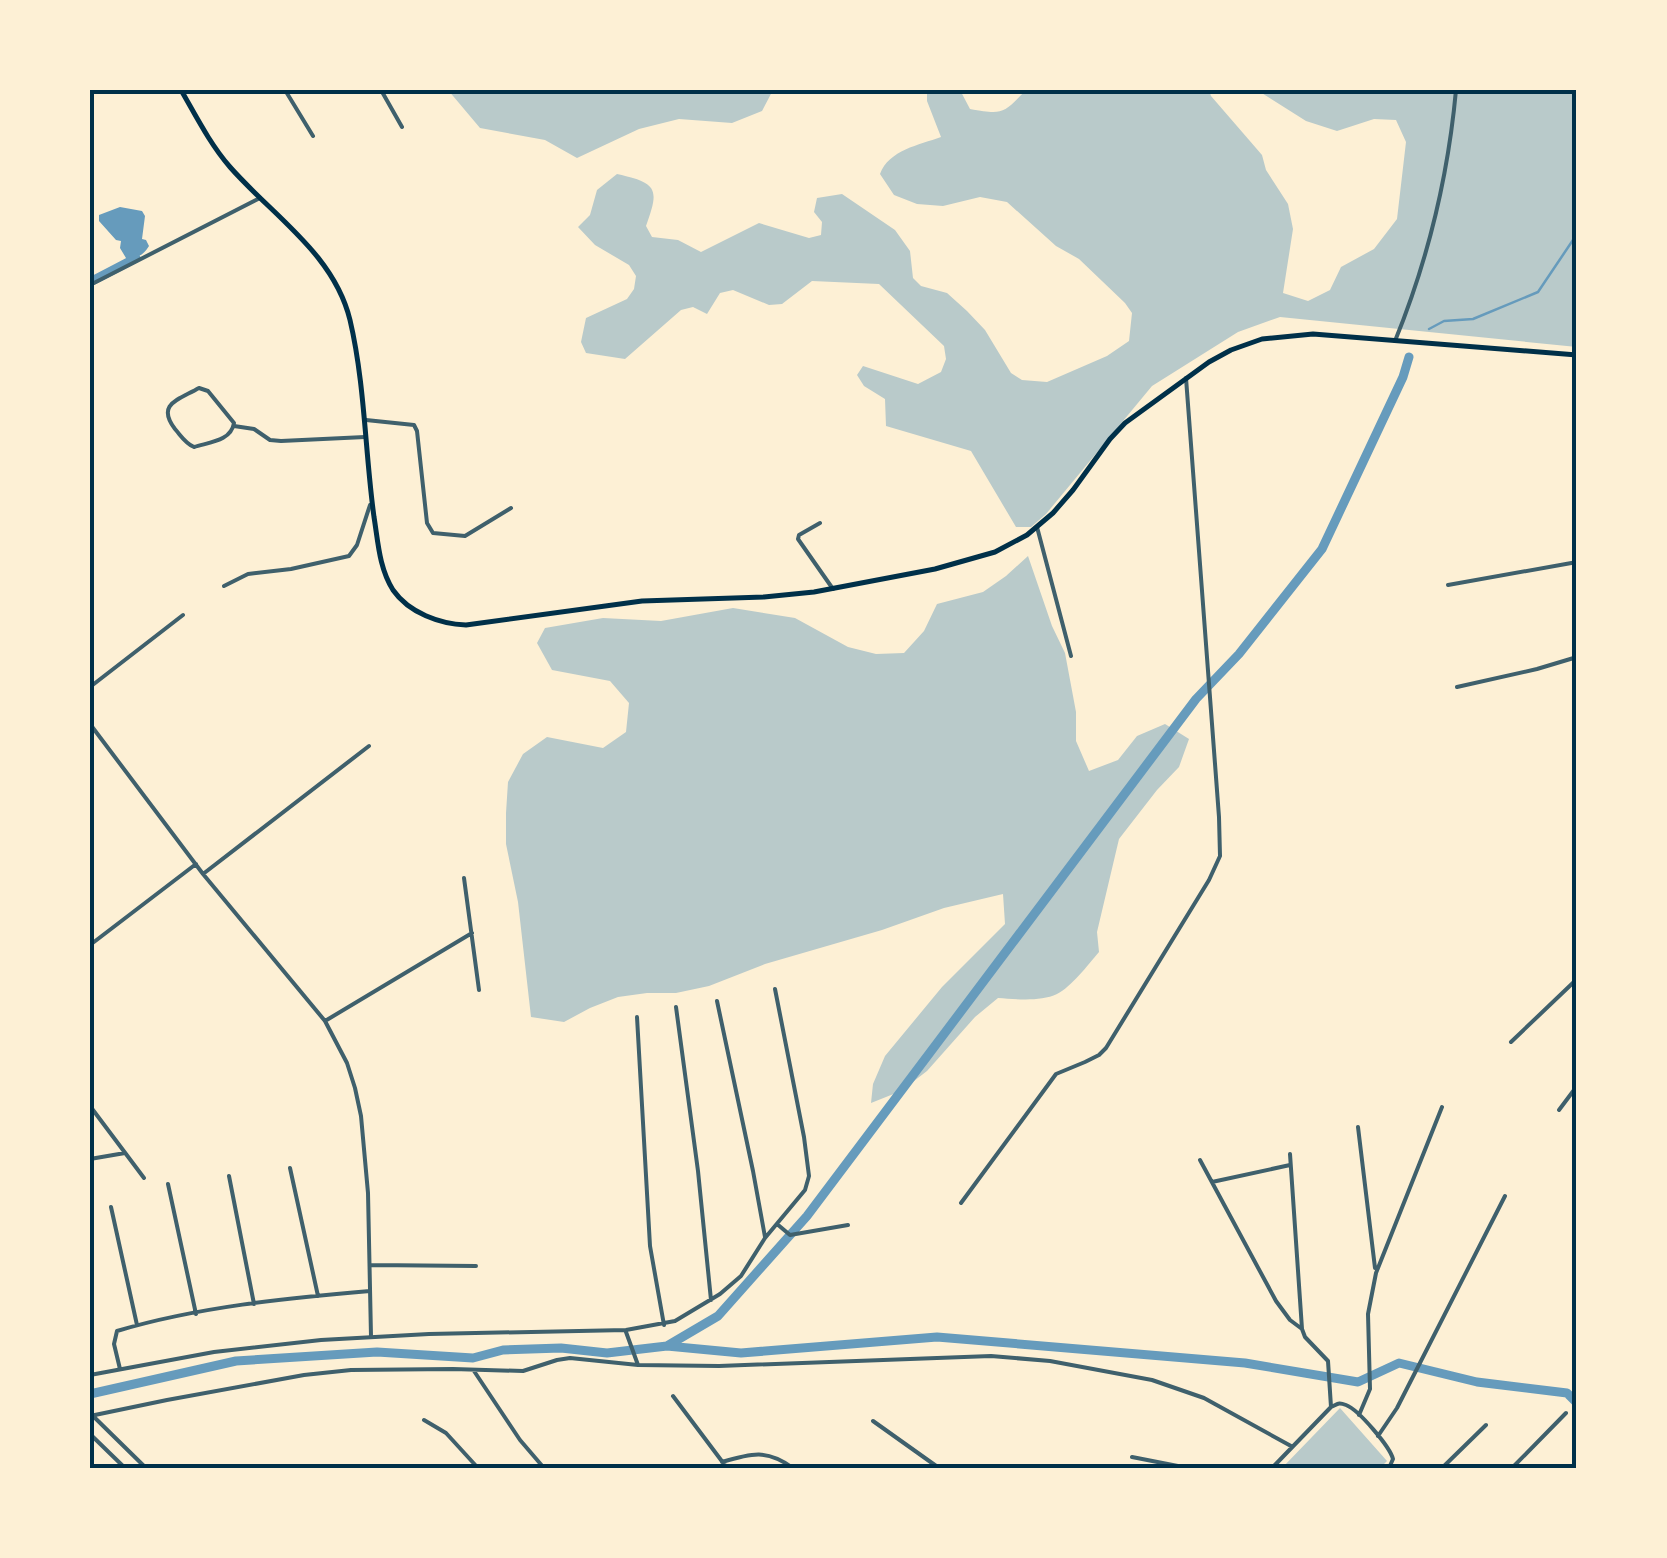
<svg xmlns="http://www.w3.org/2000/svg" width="1667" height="1558" viewBox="0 0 1667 1558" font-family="'Nunito Sans',sans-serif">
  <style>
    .green { fill: #b9caca }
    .water { fill: #669bbc }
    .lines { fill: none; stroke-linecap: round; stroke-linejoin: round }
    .stream { stroke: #669bbc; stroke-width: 2.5 }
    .canal { stroke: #669bbc; stroke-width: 9 }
    .minor { stroke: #3f606c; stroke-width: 4 }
    .secondary { stroke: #003049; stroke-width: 5 }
    .neatline { fill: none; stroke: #003049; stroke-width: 4 }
  </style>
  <rect width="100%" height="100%" fill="#fdf0d5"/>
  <!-- green -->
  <path class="green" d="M448 90H773L762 111 732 123 679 119 639 129 577 158 545 140 480 128Z
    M927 90H960L970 109C1003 115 1003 114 1026 90H1209L1211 96 1262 155 1266 170 1288 204 1293 229 1283 293 1308 301 1330 290 1341 267 1374 249 1397 219 1406 142 1396 120 1374 119 1337 131 1306 121 1257 90H1577V347L1280 317 1238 332 1152 386 1046 514 1031 527H1016L971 451 886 426 885 399 864 386 857 375 863 366 918 384 941 372 946 359 944 346 879 284 812 281 782 304 769 305 733 290 720 293 707 314 693 307 681 310 625 359 586 353 581 342 586 318 627 299 634 289 636 276 629 265 595 245 578 227 590 215 597 190 617 174C657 183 660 188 646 226L652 237 678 240 701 252 759 223 809 238 821 235 822 222 814 212 817 198 842 194 895 230 910 251 913 278 921 286 947 293 967 311 985 330 1011 373 1022 380 1047 382 1107 356 1129 341 1132 313 1125 303 1079 259 1056 246 1007 202 980 197 943 206 917 204 894 195 880 174C889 150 919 145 941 137L927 101Z
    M1028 556 1052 626 1065 653 1076 712V741L1089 771 1118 760 1137 736 1165 724 1189 739 1179 767 1157 790 1119 839 1097 932 1099 952C1088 965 1071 987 1057 994 1040 1002 1015 999 998 998L975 1017 927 1071 901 1091 871 1103 873 1084 885 1056 942 987 1005 924 1003 894 944 908 882 930 765 964 709 986 676 993H647L618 997 590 1008 564 1022 531 1017 518 902 506 844V813L508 782 523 754 547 737 603 748 626 732 629 703 610 681 552 670 537 643 545 628 603 618 661 621 733 608 795 618 848 647 876 654 904 653 924 631 937 604 983 592 1006 576Z
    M1340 1408 1387 1461 1380 1468H1282Z"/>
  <!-- water -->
  <path class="water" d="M120 207 142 211 145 216 142 239 146 240 149 246C143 256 137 258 126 258L120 248 121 241 116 240 99 221V215Z"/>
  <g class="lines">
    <!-- stream -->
    <path class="stream" d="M1429 329 1444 321 1473 319 1538 292 1577 234"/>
    <!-- canal -->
    <path class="canal" d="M90 282 136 258
      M667 1346 718 1316 807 1216 1196 699 1239 654 1322 549 1403 377 1409 357
      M90 1394 236 1361 377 1352 473 1358 503 1350 561 1348 607 1353 667 1346 741 1353 937 1337 1245 1363 1358 1382 1399 1363 1477 1382 1567 1393 1577 1403"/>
    <!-- minor -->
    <path class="minor" d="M285 90 313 136
      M381 90 402 127
      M90 285 260 198
      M1395 341C1428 260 1448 177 1456 90
      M199 388 208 391 234 423C231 441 210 442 194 447 185 443 182 437 175 429 156 404 178 400 199 388Z
      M366 420 414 425 417 431 427 523 433 533 465 536 511 508
      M234 426 254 429 270 440 281 441 365 437
      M820 523 799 535 798 539 833 589
      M1037 527 1071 656
      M1448 585 1577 562
      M224 586 248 574 291 569 349 556 357 545 370 505
      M90 687 183 615
      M1457 687 1537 669 1577 657
      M90 724 203 874 325 1021 347 1063 355 1088 361 1116 368 1193 371 1336
      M203 874 369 746
      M464 878 479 990
      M90 945 196 864
      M717 1001 753 1171 765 1237
      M676 1007 698 1171 711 1300
      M637 1017 650 1246 664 1325
      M325 1021 472 933
      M1511 1042 1577 979
      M90 1106 144 1178
      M1559 1110 1577 1086
      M1358 1127 1375 1268
      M1290 1154 1302 1329 1305 1337 1328 1361 1331 1407
      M90 1159 125 1153
      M1200 1160 1276 1301 1290 1320 1302 1329
      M290 1168 318 1296
      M229 1176 254 1304
      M1212 1182 1290 1165
      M168 1184 196 1314
      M961 1203 1056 1074 1085 1062 1099 1055 1106 1048 1209 880 1220 856 1219 817 1186 378
      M111 1207 137 1325
      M777 1224 790 1235 848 1225
      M371 1265 476 1266
      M626 1332 638 1365
      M120 1369 114 1344 117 1331C197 1307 287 1298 370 1291
      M474 1371 520 1440 544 1468
      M90 1375 214 1352 321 1340 429 1334 626 1330 675 1321 720 1294 741 1276 765 1238 805 1190 809 1176 804 1137 775 989
      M673 1396 727 1468
      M1359 1415 1370 1389 1368 1314 1376 1273 1442 1107
      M90 1416 167 1400 304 1375 351 1370 453 1369 523 1371 557 1360 570 1358 638 1365 719 1366 991 1356 1050 1361 1152 1380 1204 1398 1291 1446
      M93 1416 146 1468
      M424 1420 446 1433 478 1468
      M873 1421 939 1468
      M90 1434 125 1468
      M1378 1436 1397 1408 1505 1196
      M1132 1457 1188 1468
      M722 1462C752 1453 767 1449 793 1468
      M1272 1468 1331 1407C1338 1404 1338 1402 1346 1405 1359 1410 1390 1447 1393 1459L1389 1468
      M1442 1468 1486 1425
      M1512 1468 1566 1413"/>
    <!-- secondary -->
    <path class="secondary" d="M181 90C196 116 210 144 230 167 273 216 334 254 350 320 365 384 365 452 374 517 378 541 379 568 393 590 409 613 440 624 466 625L642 601 764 597 814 592 935 569 995 552 1027 535 1053 513 1073 490 1110 439 1125 423 1209 362 1231 350 1262 339 1313 334 1577 355"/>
  </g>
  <!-- border -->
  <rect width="1667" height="1558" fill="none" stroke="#fdf0d5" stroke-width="185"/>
  <rect x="92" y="92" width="1482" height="1374" class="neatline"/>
</svg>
